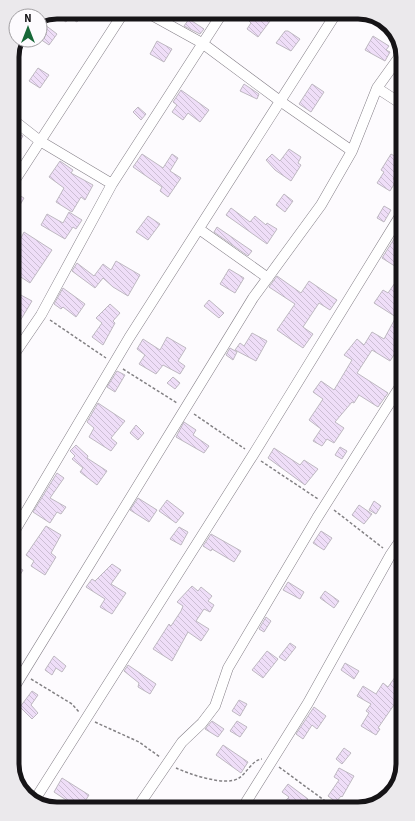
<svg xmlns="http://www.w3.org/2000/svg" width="415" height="821" viewBox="0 0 415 821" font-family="'Source Sans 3',sans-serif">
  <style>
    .building { fill: url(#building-back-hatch); stroke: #beb8c1 }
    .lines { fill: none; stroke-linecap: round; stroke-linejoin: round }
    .minor-casing { stroke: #847f87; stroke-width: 11 }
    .path { stroke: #838184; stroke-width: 1.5; stroke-dasharray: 3 2; stroke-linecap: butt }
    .minor { stroke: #fff; stroke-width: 10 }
    .rim { fill: none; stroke: #161417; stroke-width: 5 }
  </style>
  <defs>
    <pattern id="building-back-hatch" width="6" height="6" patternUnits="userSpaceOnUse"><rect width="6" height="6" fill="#efdef8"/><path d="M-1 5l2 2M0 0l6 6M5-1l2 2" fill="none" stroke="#ccbed4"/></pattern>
  </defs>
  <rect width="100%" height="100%" fill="#fdfbfe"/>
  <!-- building -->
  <path class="building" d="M57 12H84L77 22 69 17 66 22 53 13Z
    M255 12 270 21 258 37 247 29 251 23 249 21Z
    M189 19 204 29 200 34 184 26Z
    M40 21 57 34 49 45 40 39Z
    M285 31H288L300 39 291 51 276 43Z
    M373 36 389 46 386 50 390 52 385 61 365 50Z
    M157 41 172 49 164 62 150 54Z
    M38 68 49 75 40 88 29 81Z
    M244 84 259 94 257 99 240 91Z
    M312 84 324 92 311 112 299 104Z
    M181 90 209 110 200 122 188 113 183 120 172 112 177 105 173 102Z
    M138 107 146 114 141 120 133 112Z
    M12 129 23 136 13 152 12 139Z
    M289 149 301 157 298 163 301 165 291 181 275 170 266 160 272 154 280 161Z
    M142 154 163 168 172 154 178 158 170 171 181 178 168 197 160 191 162 187 133 167Z
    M391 154 400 159V169L393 179 396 181 390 191 377 183 384 172 381 170Z
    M60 161 73 170 71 173 93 185 85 200 81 197 72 212 56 202 64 188 49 177Z
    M17 194 24 198 20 205 14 200Z
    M284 194 293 201 285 212 276 205Z
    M384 206 391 210 384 222 377 218Z
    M231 208 250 222 255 216 266 225 267 223 277 229 267 244 226 215Z
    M69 212 82 220 76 229 73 227 65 239 41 225 47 214 63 223Z
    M148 216 160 224 148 240 136 232Z
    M217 227 252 251 248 256 214 232Z
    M401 228V270L382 258Z
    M24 232 52 250 30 283 13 272 19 259 13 255V247L17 241 19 242Z
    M116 261 140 275 128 296 113 287 103 278 95 288 72 271 77 263 94 276 103 264 111 270Z
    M229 269 244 278 235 293 220 284Z
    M401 274V344L390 361 372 350 357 373 388 393 378 407 359 395 354 403 352 402 335 422 344 428 334 443 327 439 322 446 313 441 321 429 309 420 323 399 313 392 321 381 334 390 352 360 344 355 357 339 364 345 372 332 384 339 396 317 374 303 383 290 388 293Z
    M277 276 301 293 309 281 337 300 330 310 319 303 303 327 313 334 303 348 277 330 295 304 269 287Z
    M63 288 85 304 76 317 63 307 61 309 54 304Z
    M19 294 32 301 20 321 13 317V303Z
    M209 300 224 313 219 318 204 306Z
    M110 304 120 313 113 321 115 323 103 345 92 337 102 323 96 318Z
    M252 333 267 341 256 361 235 350 240 343 244 346Z
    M167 337 186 348 178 361 185 366 180 374 163 365 156 374 139 364 145 355 137 349 143 339 160 350Z
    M230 348 237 352 233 360 226 355Z
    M117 371 125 375 115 392 107 387Z
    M173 377 180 383 175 389 167 383Z
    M98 403 125 421 111 438 117 443 111 451 89 437 94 428 87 422Z
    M184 422 196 430 193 435 209 446 204 453 176 437Z
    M136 425 144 433 138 440 130 433Z
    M76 445 88 456 87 458 107 471 97 485 80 472 83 468 72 459 75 456 70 451Z
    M340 447 347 451 342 459 335 455Z
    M274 448 300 465 304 460 318 469 305 485 268 458Z
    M57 473 64 478 50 498 66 507 61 514 57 512 50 523 33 512Z
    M138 498 157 510 149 522 130 510Z
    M167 500 184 513 176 523 159 511Z
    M374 501 381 506 376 514 369 510Z
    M359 505 372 514 364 524 352 515Z
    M46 526 61 535 51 553 56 557 45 575 31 566 34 561 26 555Z
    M179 527 188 532 181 545 170 539Z
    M321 531 332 538 324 550 313 543Z
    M211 534 241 551 234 562 212 549 211 551 203 546Z
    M112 564 121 570 111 584 126 593 112 614 100 607 105 599 86 587 92 579 95 581Z
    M14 565 23 570 14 585Z
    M288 582 304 592 300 599 283 590Z
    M192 586 198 591 201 587 212 596 208 601 214 605 210 612 204 609 196 621 209 629 201 641 188 632 172 661 153 649 169 624 171 626 181 611 183 606 177 602Z
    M325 591 339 601 334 608 320 598Z
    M266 617 271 621 264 632 259 629Z
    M290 643 296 647 285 661 279 657Z
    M267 651 278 659 263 678 252 670Z
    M54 656 66 666 62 672 56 668 52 675 45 670Z
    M345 663 359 671 354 679 341 670Z
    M128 665 156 684 150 694 138 687 139 683 124 671Z
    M403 666V679L394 691 403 698 399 704 396 702 378 728 380 729 376 735 361 726 369 713 366 711 371 704 357 696 363 686 376 694 383 683 388 687Z
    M32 691 38 695 31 705 38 713 32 719 20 707Z
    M239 700 247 704 240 716 232 711Z
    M314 707 326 716 317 729 312 725 303 739 296 734Z
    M212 721 224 729 218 737 205 729Z
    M237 721 247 727 240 737 230 731Z
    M223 745 248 762 241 773 216 755Z
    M344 748 351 753 342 764 336 759Z
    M339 768 354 776 342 797 341 796 336 802 328 796 339 780 334 777Z
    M62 778 89 795 80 809 54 792Z
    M288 784 308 799 303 806 297 803 293 806 280 807 289 797 282 792Z"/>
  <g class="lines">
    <!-- minor casing -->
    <g class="minor-casing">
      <path id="minor" d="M146 12 202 43 280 101 352 151
        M377 88 400 103
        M12 119 40 141 112 184
        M13 183 124 12
        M199 229 268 278
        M13 356 41 315 112 184 223 12
        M14 532 129 338 337 12
        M15 686 253 298 321 205 352 151 377 88 400 56
        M34 801 253 455 400 216
        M243 807 308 703 391 554 402 538
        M137 808 182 742 202 723 215 706 228 668 317 518 401 385"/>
    </g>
    <!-- path -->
    <path class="path" d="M50 320 106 358
      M123 369 177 403
      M194 414 245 449
      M261 461 318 499
      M334 510 383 548
      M399 560 402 564
      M31 679 72 704 79 712
      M95 722 139 742 160 757
      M279 767 332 806
      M176 768C189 774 226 787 239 778 247 773 252 760 262 759
      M45 802 57 809"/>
    <!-- minor -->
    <use href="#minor" class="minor"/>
  </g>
  <!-- crop -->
  <path d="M0 0H415V821H0ZM57 19H358A38 38 0 0 1 396 57V764A38 38 0 0 1 358 802H57A38 38 0 0 1 19 764V57A38 38 0 0 1 57 19Z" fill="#ebe9ec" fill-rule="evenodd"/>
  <path class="rim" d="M57 19H358A38 38 0 0 1 396 57V764A38 38 0 0 1 358 802H57A38 38 0 0 1 19 764V57A38 38 0 0 1 57 19Z"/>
  <!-- north arrow -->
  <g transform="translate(28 28)"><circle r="19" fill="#fdfbfe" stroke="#a19fa2"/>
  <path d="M0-3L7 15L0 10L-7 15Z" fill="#176838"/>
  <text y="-6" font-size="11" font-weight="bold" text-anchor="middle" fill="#161417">N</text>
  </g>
</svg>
